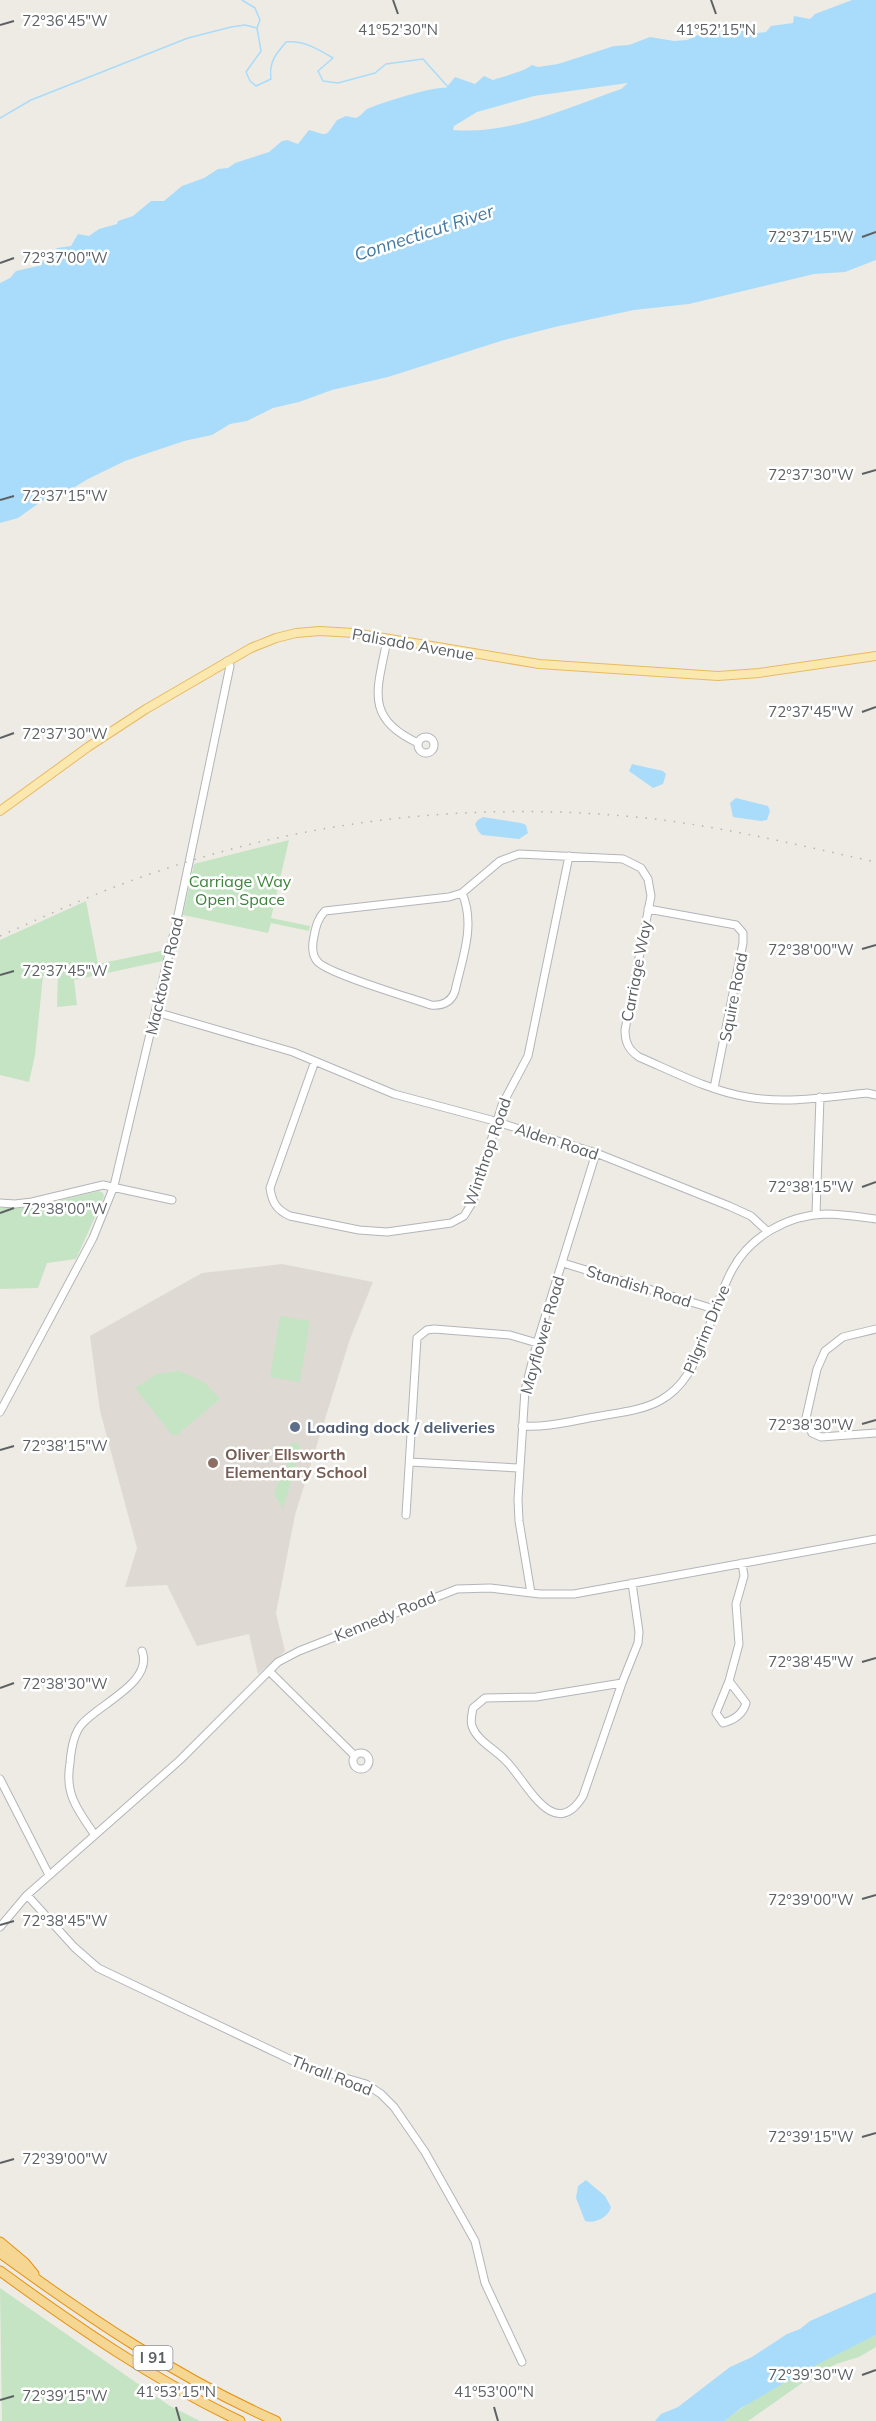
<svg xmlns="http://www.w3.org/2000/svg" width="876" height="2421" viewBox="0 0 876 2421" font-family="Mulish,sans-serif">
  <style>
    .education { fill: #dedad3 }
    .green { fill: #c5e4c3 }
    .water { fill: #a9dcfa; fill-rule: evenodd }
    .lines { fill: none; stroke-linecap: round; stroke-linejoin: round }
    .stream { stroke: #a9dcfa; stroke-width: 1.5 }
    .minor-casing { stroke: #b2b5b9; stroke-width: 9 }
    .major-casing { stroke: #e9b963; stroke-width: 10 }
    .highway-casing { stroke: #e5920e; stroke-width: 11 }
    .minor { stroke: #fff; stroke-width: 7 }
    .major { stroke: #fae8ae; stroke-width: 8 }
    .highway { stroke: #f6d693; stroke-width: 9 }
    .rail { stroke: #b3b4b4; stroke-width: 1.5; stroke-dasharray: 1.5 8; stroke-linecap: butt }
    .ticks { fill: none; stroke: #5d6164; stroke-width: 2 }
    .service-dot { fill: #5c6f8a; stroke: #fff; stroke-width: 2 }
    .education-dot { fill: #8d6e63; stroke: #fff; stroke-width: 2 }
    .labels { text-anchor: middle; stroke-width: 5; stroke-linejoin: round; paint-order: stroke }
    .shield { fill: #fff; stroke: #8e9092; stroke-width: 1.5 }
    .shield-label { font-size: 15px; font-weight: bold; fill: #5d6164 }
    .street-label { font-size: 16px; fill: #5d6164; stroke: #fff }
    .park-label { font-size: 16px; fill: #3d853b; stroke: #fff }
    .service-label { font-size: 16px; font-weight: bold; fill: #4e5e75; stroke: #fff; text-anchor: start }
    .education-label { font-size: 16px; font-weight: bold; fill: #785e54; stroke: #fff; text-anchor: start }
    .water-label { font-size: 18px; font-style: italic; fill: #4479a2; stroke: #fff }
    .ticks-label { font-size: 15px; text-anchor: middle; fill: #5d6164; stroke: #fff; stroke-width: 5; stroke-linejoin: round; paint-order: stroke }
  </style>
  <rect width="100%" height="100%" fill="#eeebe5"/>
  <!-- education -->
  <path class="education" d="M282 1264 373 1282 350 1339 295 1515 276 1613 285 1651 258 1674 249 1634 197 1646 167 1585 125 1587 137 1548 100 1411 90 1336 202 1273Z"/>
  <!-- green -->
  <path class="green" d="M289 840 271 918 310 926 309 931 271 923 268 933 183 915 194 864Z
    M86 901 98 964 165 950 163 961 74 980 77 1005 57 1007 58 973 43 976 35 1055 29 1082 0 1075V940Z
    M99 1191 103 1193 104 1197 76 1259 47 1263 38 1288 0 1289V1208H29Z
    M280 1316 310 1321 300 1382 270 1377Z
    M179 1371 204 1382 220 1399 177 1435H172L135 1388 157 1374Z
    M292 1443H297L301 1449 283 1508 274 1495 279 1479 282 1482 291 1451 289 1446Z
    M0 2288 170 2406 200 2421H2Z
    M876 2335V2347L859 2357 836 2364 805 2381 748 2421H725C769 2385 824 2359 876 2335Z"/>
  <!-- water -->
  <path class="water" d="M852 0H876V260L845 272 814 274 689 304 634 310 555 327 504 340 388 377 332 390 299 402 273 408 247 421 230 424 212 435 184 441 125 461 88 479 63 494 42 501 18 518 0 523V283L10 278 16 271 38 266 57 248 71 246 78 234 89 236 99 229 117 224 118 221 133 216 151 201H164L182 186 204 178 218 169 228 168 235 163 269 152 282 141 287 140 298 144 309 130C329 136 325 137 337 120L346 116 356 118C361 116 363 112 367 109 381 103 434 86 446 88L455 77 475 84 484 76 493 80C504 76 523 72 532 65L538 67 558 64 614 46 629 45 650 37 674 41 687 40 706 31 731 35 747 28 757 33 766 32 771 26 793 23 794 16 810 19 815 14ZM628 83 621 89C566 108 511 135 453 130L454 126 477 112 534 96Z
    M632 764 663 771 666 774 663 784 653 788 629 771Z
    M736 798 768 806 770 811 767 820 761 821 733 817 730 803Z
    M483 817 521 823 526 825 528 833 519 839 482 835 478 831 475 824 478 820Z
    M586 2180 605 2196 611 2207C609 2217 595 2224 585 2221L576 2198 578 2186Z
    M876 2292V2335L810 2368 741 2408 725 2421H655L661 2414 678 2407 730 2367 752 2357 787 2334 800 2329 810 2321Z"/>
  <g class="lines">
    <!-- stream -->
    <path class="stream" d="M242 0 255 8 260 20 257 28 261 51 246 72 250 81 256 86 271 79C269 62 275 55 286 42 303 40 318 49 333 58L318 71 323 81 338 83 375 73 386 64 423 59 449 88
      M0 118 31 100 188 38 231 27 245 25 257 28"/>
    <!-- minor casing -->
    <g class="minor-casing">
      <path id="minor" d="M387 640C378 688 363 718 418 743
        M418 745a8 8 0 1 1 16 0a8 8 0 1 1-16 0Z
        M462 893 500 861 519 854 623 859 641 868 648 879 651 896 625 1030C625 1043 629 1050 639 1057 674 1072 710 1091 747 1097 786 1104 828 1097 867 1093L876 1095
        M462 893C476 925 462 959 455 991 451 1003 442 1006 431 1005 411 998 329 974 318 962 311 955 312 945 314 936 316 926 318 918 325 911L449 897Z
        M648 909 736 925 743 933V943L714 1088
        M156 1012 293 1052 394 1094 491 1120 596 1153 729 1206 751 1216 768 1232
        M315 1061 270 1188C272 1203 277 1210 290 1216L359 1230 387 1232 451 1223 464 1216 472 1203 502 1105 528 1056 569 856
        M0 1203 15 1204 32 1202 103 1185 172 1200
        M816 1214 820 1097
        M563 1263 714 1309
        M876 1329 843 1337 825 1351 817 1369 806 1418 812 1433 821 1437 876 1433
        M0 1412 93 1238 114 1186 177 920 230 666 227 661
        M522 1426C546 1428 571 1421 595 1417 616 1413 642 1411 661 1400 684 1387 694 1365 703 1342 713 1318 720 1293 732 1270 750 1236 788 1215 826 1214 842 1214 860 1217 876 1219
        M410 1462 519 1468
        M406 1515 417 1338 427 1330 434 1329 510 1335 537 1343
        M531 1593 519 1521 518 1499 525 1390 537 1343 596 1153
        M269 1671 355 1756
        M729 1681 739 1644 736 1604 744 1576 742 1563
        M729 1681 746 1703C743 1714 734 1720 723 1723L716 1713Z
        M622 1683 583 1796C553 1845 525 1778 505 1760 495 1749 477 1741 472 1726 470 1720 472 1714 473 1708L485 1698 536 1697Z
        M622 1683 638 1643 639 1632 632 1583
        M353 1761a8 8 0 1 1 16 0a8 8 0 1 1-16 0Z
        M0 1779 49 1875
        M94 1834C87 1823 78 1812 73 1799 68 1787 68 1775 70 1763 71 1750 74 1733 82 1724 99 1704 154 1682 142 1651
        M27 1895 74 1947 98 1968 304 2066 366 2084 381 2094 394 2107 425 2152 475 2241 485 2283 522 2362
        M0 1927 27 1895 180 1760 278 1662 299 1651 457 1589 490 1588 540 1594H574L876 1539"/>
    </g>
    <!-- major casing -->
    <g class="major-casing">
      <path id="major" d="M0 811 88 747 146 709 251 648 276 638 296 633 320 631 354 633 539 664 718 676 759 673 876 656"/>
    </g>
    <!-- highway casing -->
    <g class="highway-casing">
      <path id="highway" d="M0 2242 25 2263 34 2274
        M0 2253C88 2317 176 2377 276 2421
        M0 2271C77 2327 154 2380 240 2421"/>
    </g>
    <!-- minor -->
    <use href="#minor" class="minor"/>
    <!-- major -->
    <use href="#major" class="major"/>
    <!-- highway -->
    <use href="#highway" class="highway"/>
    <!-- rail -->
    <path class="rail" d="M0 936C52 913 104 889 159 871 317 817 488 800 654 819 729 828 802 846 876 862"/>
  </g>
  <!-- ticks -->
  <path class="ticks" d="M393 0 398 14M711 0 716 14M0 25 14 21M862 237 876 232M0 263 14 258M862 474 876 470M0 500 14 496M862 712 876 707M0 738 14 733M862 949 876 945M0 975 14 971M862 1187 876 1182M0 1213 14 1208M862 1424 876 1420M0 1450 14 1446M862 1662 876 1658M0 1688 14 1683M862 1899 876 1895M0 1925 14 1921M862 2137 876 2133M0 2163 14 2159M862 2375 876 2370M0 2400 14 2396M176 2407 180 2421M494 2407 498 2421"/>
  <!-- markers -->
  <circle class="service-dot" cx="295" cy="1427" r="6"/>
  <circle class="education-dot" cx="213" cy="1463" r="6"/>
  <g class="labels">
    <!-- shield labels -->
    <rect class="shield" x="133.5" y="2346" width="39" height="24" rx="4.5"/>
    <g class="shield-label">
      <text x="153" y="2363">I 91</text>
    </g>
    <!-- street labels -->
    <g class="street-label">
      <text transform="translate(413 644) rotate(10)" y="6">Palisado Avenue</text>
      <text transform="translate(636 971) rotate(-79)" y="6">Carriage Way</text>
      <text transform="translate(164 976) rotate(-77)" y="6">Macktown Road</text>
      <text transform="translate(733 997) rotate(-79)" y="6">Squire Road</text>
      <text transform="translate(557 1141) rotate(18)" y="6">Alden Road</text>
      <text transform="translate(487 1152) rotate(-71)" y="6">Winthrop Road</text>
      <text transform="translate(639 1286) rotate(17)" y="6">Standish Road</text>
      <text transform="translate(706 1329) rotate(-67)" y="6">Pilgrim Drive</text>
      <text transform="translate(542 1335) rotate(-74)" y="6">Mayflower Road</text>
      <text transform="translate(385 1616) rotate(-22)" y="6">Kennedy Road</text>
      <text transform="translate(332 2075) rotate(21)" y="6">Thrall Road</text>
    </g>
    <!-- park labels -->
    <g class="park-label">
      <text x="240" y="887">Carriage Way<tspan x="240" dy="18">Open Space</tspan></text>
    </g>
    <!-- service labels -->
    <g class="service-label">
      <text x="307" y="1433">Loading dock / deliveries</text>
    </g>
    <!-- education labels -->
    <g class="education-label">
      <text x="225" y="1460">Oliver Ellsworth<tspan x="225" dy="18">Elementary School</tspan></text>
    </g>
    <!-- water labels -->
    <g class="water-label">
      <text transform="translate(424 233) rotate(-18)" y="6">Connecticut River</text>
    </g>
  </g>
  <g class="ticks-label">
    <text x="65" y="26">72°36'45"W</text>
    <text x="398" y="35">41°52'30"N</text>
    <text x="716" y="35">41°52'15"N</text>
    <text x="811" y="242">72°37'15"W</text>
    <text x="65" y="263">72°37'00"W</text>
    <text x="811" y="480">72°37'30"W</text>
    <text x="65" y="501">72°37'15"W</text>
    <text x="811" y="717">72°37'45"W</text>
    <text x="65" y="739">72°37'30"W</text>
    <text x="811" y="955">72°38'00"W</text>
    <text x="65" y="976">72°37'45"W</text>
    <text x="811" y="1192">72°38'15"W</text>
    <text x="65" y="1214">72°38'00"W</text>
    <text x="811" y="1430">72°38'30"W</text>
    <text x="65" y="1451">72°38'15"W</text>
    <text x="811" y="1667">72°38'45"W</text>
    <text x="65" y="1689">72°38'30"W</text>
    <text x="811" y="1905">72°39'00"W</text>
    <text x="65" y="1926">72°38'45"W</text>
    <text x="811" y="2142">72°39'15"W</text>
    <text x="65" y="2164">72°39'00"W</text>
    <text x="811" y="2380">72°39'30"W</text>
    <text x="176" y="2397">41°53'15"N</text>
    <text x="494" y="2397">41°53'00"N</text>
    <text x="65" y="2401">72°39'15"W</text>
  </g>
</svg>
